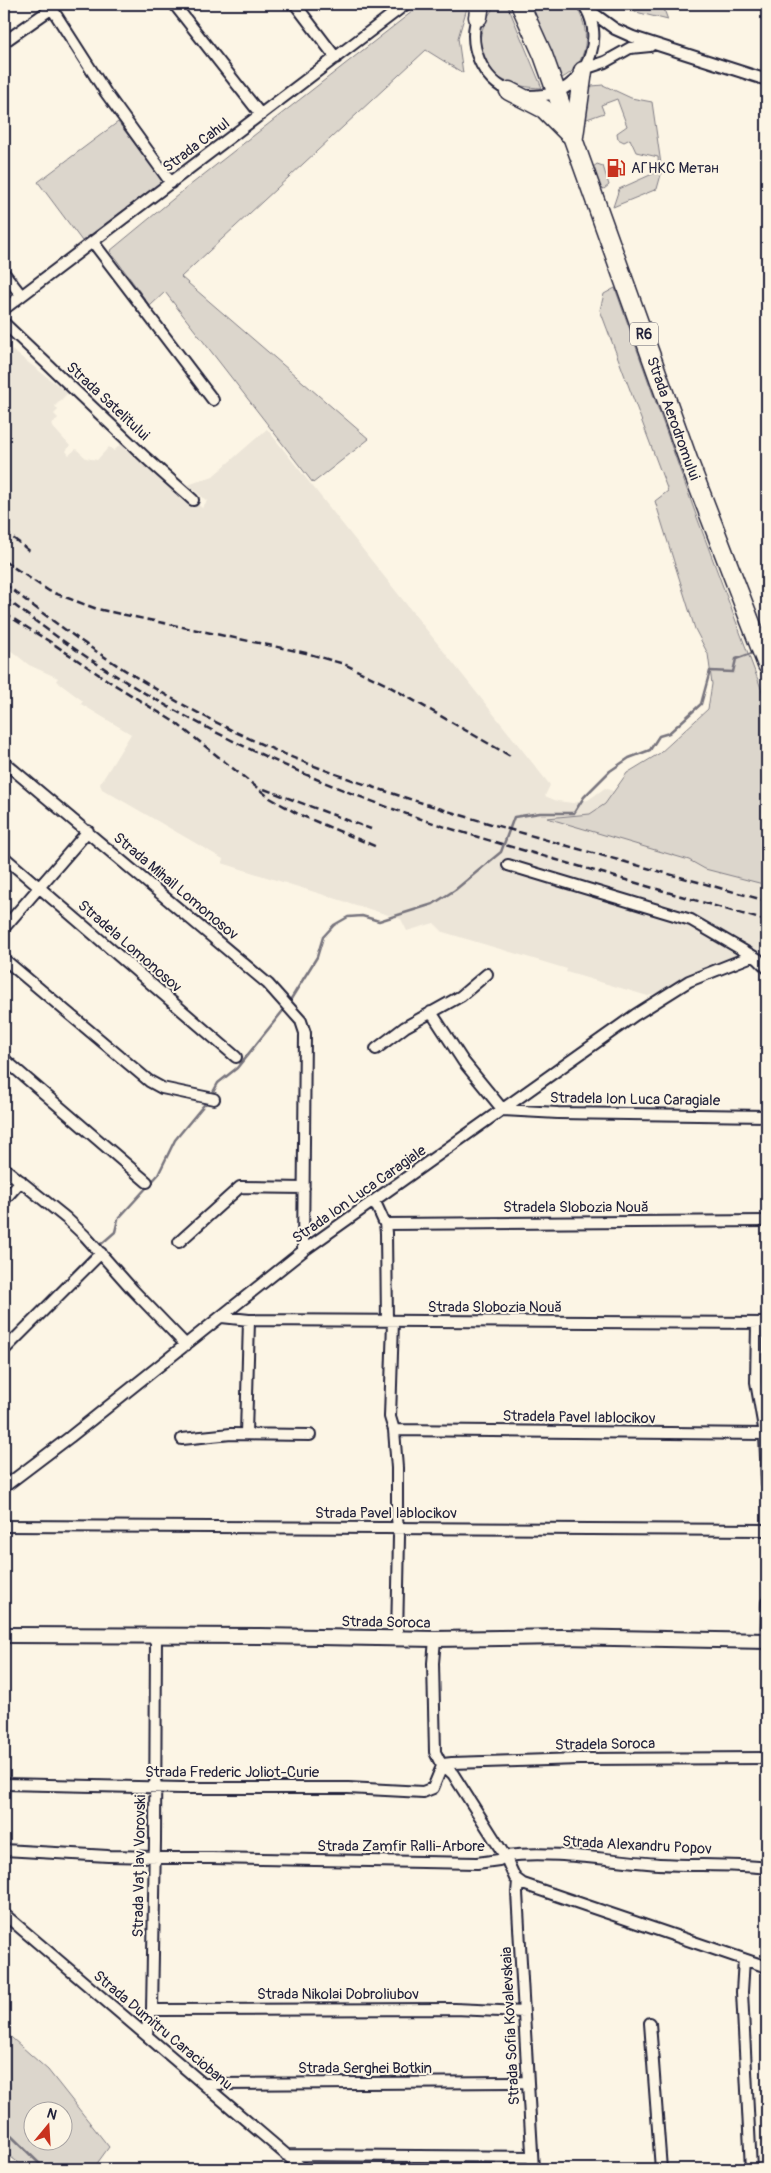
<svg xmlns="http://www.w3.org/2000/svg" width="771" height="2173" viewBox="0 0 771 2173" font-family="Pangolin,sans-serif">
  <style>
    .built { fill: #ece5d8 }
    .green { fill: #dcd6cc; stroke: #7f7c84; fill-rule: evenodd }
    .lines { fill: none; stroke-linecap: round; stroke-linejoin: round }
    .stream { stroke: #78757e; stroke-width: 2.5 }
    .street-casing { stroke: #22223b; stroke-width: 14 }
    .secondary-casing { stroke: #22223b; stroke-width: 18 }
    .highway-casing { stroke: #22223b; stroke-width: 21 }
    .street { stroke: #fcf5e5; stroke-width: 10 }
    .secondary { stroke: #fcf5e5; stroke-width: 14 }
    .highway { stroke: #fcf5e5; stroke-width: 18 }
    .rail { stroke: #22223b; stroke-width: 2.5; stroke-dasharray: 8 4; stroke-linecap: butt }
    .labels { text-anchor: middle; stroke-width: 4; stroke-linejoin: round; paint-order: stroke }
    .shield { fill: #fcf5e5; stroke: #63616e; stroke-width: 1 }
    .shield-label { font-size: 14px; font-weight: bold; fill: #22223b }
    .street-label { font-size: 15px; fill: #22223b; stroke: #fcf5e5 }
    .poi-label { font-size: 15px; fill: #22223b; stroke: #fcf5e5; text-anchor: start }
  </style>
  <rect width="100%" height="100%" fill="#fcf5e5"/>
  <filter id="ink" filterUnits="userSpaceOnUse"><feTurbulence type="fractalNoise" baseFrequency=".02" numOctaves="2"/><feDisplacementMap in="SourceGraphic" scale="10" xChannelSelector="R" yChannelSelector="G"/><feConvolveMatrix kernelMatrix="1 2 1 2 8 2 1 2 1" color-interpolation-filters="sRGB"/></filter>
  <g filter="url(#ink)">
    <!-- built -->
    <path class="built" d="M4 344 68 393 55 406 58 410 54 414 58 418 51 425 70 446 66 451 69 455 76 449 86 458 97 460 109 447 114 451 125 439 202 508 207 501 188 485 213 476 267 429 550 785 545 796 557 801 573 803 588 800 605 788 630 798 767 811V962L757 958 648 996 566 972 567 969 443 932 434 923 407 931 401 919 222 863 223 859 102 789 100 784 131 734 81 704 83 701 56 681 58 678 29 665 4 645Z"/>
    <!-- green -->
    <path class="green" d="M422 4H464L467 8 458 38 463 73 426 50 181 277 369 439 313 483 165 292 150 306 110 251 184 190Z
      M496 4H507L542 88C485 87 461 52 496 4Z
      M530 4H574C592 27 590 66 560 79Z
      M604 4H662L668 20Z
      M603 85 631 98 652 102 662 171 657 189 613 207 619 189 659 171 658 157 636 152 630 139 624 142 618 139 617 133 627 126 617 99 601 105 604 113 584 120 589 89 592 86Z
      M118 122 163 181 82 241 38 182Z
      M597 164 603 166 609 185 604 189 598 187 592 168Z
      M615 288 695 512 767 704V885L705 869 689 860 547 818 590 814 605 804 627 773 660 753 708 709 712 684 708 654 695 629 655 501 668 491 600 310 604 294Z
      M4 2031 48 2070 109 2147 93 2169H27L4 2152ZM32 2110H62V2140H32Z"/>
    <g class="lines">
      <!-- stream -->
      <path class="stream" d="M289 1002 317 957 323 937 334 925 348 917 362 916 379 921 433 904 455 890 501 852 514 817 540 813H574L584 797 610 771 629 758 650 750 659 736 669 733 701 704 710 671 733 672 736 659 755 652
        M211 1096 218 1083 237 1068 286 1007
        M99 1246 115 1232 118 1219 158 1175 175 1140 208 1100
        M8 1339 95 1250
        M4 2129 45 2169"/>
      <!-- street casing -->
      <g class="street-casing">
        <path id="street" d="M49 4 106 93 171 183
          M174 4 261 115
          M295 4 336 58
          M586 8 615 29 633 37 767 80
          M479 13C465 42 482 82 512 92
          M4 42 58 4
          M584 69 605 62 630 48 650 46
          M526 96C537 96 547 96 557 92 590 79 605 33 583 4
          M93 242 213 400
          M4 273 21 295
          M4 309 406 4
          M4 323 146 458 193 500
          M4 762 268 984 301 1021 305 1033 303 1251
          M4 857 236 1057
          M508 865 691 920 758 959 767 968
          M4 928 88 831
          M4 959 149 1081 162 1088 214 1099
          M431 1012 463 1061 503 1110 558 1113 767 1116
          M376 1049 405 1027 461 996 487 974
          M4 1059 147 1182
          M4 1168 66 1218 85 1236 133 1290 186 1345
          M4 1200 21 1181
          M375 1202 385 1224 386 1233 387 1321
          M385 1224 767 1221
          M179 1242 240 1187 304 1188
          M222 1317 249 1320 767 1323
          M393 1321 390 1417 394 1430 397 1468V1518L399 1536 397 1638
          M757 1323 756 1382 765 1434 767 1483
          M4 1350 101 1253
          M394 1430 765 1434
          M246 1434 249 1320
          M182 1439 231 1434 310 1435
          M4 1487 70 1437 303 1251 635 1015 689 981 752 956
          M4 1526 767 1530
          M435 1639 433 1663 435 1752 440 1762 453 1774 505 1856C556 1850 609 1861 659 1864 695 1866 731 1864 767 1868
          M766 1641 767 1602
          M4 1784 182 1788H348L423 1792 433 1788 443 1764 452 1763 579 1759 767 1758
          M4 1850 108 1856 477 1863 499 1860 505 1856 515 1878 523 1884 767 1967
          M518 1881 517 1893 533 2169
          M4 1914 303 2169
          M744 1959 742 1992 751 2169
          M152 2010 455 2009 524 2012
          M650 2023 661 2169
          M147 2035 148 2018 152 2010 155 1841 156 1637
          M204 2084 527 2082
          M286 2155 532 2157"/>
      </g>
      <!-- secondary casing -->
      <g class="secondary-casing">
        <path id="secondary" d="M4 1635 260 1636 435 1639 563 1637 767 1641"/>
      </g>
      <!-- highway casing -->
      <g class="highway-casing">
        <g id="highway">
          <path id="s1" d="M520 4 543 55 690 465 767 665"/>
          <path d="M478 17 480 4"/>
          <path d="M509 91 544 109 568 133"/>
          <path d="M574 136 583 71"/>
        </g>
      </g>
      <!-- street -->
      <use href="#street" class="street"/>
      <!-- secondary -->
      <use href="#secondary" class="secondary"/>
      <!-- highway -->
      <use href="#highway" class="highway"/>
      <!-- rail -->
      <path class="rail" d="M4 531 31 552
        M4 561 49 591 97 609 306 653 344 664 385 684 512 757
        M4 583C77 642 159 696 244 736 315 770 390 793 464 816 565 846 666 873 767 901
        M4 597C120 689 255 759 393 809 447 829 502 844 557 860 627 880 697 901 767 921
        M4 613 52 643 107 680 176 723 270 798 298 814 377 847
        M264 789 371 829"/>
    </g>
  </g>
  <!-- icons -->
  <defs>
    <g id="fuel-bare" transform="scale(1.5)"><path d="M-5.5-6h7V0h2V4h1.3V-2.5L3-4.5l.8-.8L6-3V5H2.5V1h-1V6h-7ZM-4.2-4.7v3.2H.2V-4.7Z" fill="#c8321e" stroke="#fcf5e5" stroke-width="2.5" paint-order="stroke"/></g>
  </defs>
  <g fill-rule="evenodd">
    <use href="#fuel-bare" x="616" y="168"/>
  </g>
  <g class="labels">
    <!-- shield labels -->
    <rect class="shield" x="630" y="322.5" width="28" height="23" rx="4"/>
    <g class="shield-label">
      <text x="644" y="339">R6</text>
    </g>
    <!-- street labels -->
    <g class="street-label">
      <text transform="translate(196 145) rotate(-37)" y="5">Strada Cahul</text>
      <text transform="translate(108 401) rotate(43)" y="5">Strada Satelitului</text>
      <text dy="5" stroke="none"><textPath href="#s1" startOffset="442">Strada Aerodromului</textPath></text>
      <text transform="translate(176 886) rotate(40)" y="5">Strada Mihail Lomonosov</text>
      <text transform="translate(130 946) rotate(41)" y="5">Stradela Lomonosov</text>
      <text transform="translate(635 1099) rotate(1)" y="5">Stradela Ion Luca Caragiale</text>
      <text transform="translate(359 1194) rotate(-35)" y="5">Strada Ion Luca Caragiale</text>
      <text x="576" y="1212">Stradela Slobozia Nouă</text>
      <text x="495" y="1312">Strada Slobozia Nouă</text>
      <text transform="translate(579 1417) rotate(1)" y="5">Stradela Pavel Iablocikov</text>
      <text x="386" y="1518">Strada Pavel Iablocikov</text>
      <text transform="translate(386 1622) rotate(1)" y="5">Strada Soroca</text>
      <text transform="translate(605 1744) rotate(-1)" y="5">Stradela Sorocа</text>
      <text x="232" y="1777">Strada Frederic Joliot-Curie</text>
      <text transform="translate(637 1845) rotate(3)" y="5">Strada Alexandru Popov</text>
      <text x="401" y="1851">Strada Zamfir Ralli-Arbore</text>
      <text transform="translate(139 1866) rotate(-89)" y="5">Strada Vațlav Vorovski</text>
      <text x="338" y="1999">Strada Nikolai Dobroliubov</text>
      <text transform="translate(510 2026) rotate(-93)" y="5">Strada Sofia Kovalevskaia</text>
      <text transform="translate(163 2030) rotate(40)" y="5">Strada Dumitru Caraciobanu</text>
      <text x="365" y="2073">Strada Serghei Botkin</text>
    </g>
    <!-- poi labels -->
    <g class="poi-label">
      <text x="631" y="173">АГНКС Метан</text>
    </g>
  </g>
  <!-- margin -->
  <rect width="771" height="2173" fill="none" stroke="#fcf5e5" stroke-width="20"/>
  <rect x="10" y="10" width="751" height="2153" fill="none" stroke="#22223b" stroke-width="2" filter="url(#ink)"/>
  <!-- north arrow -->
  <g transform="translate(48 2126) rotate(18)"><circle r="24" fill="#fcf5e5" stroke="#a5a1a1"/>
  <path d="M0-4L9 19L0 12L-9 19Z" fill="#c8321e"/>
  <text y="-8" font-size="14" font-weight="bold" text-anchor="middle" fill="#22223b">N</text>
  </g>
</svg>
